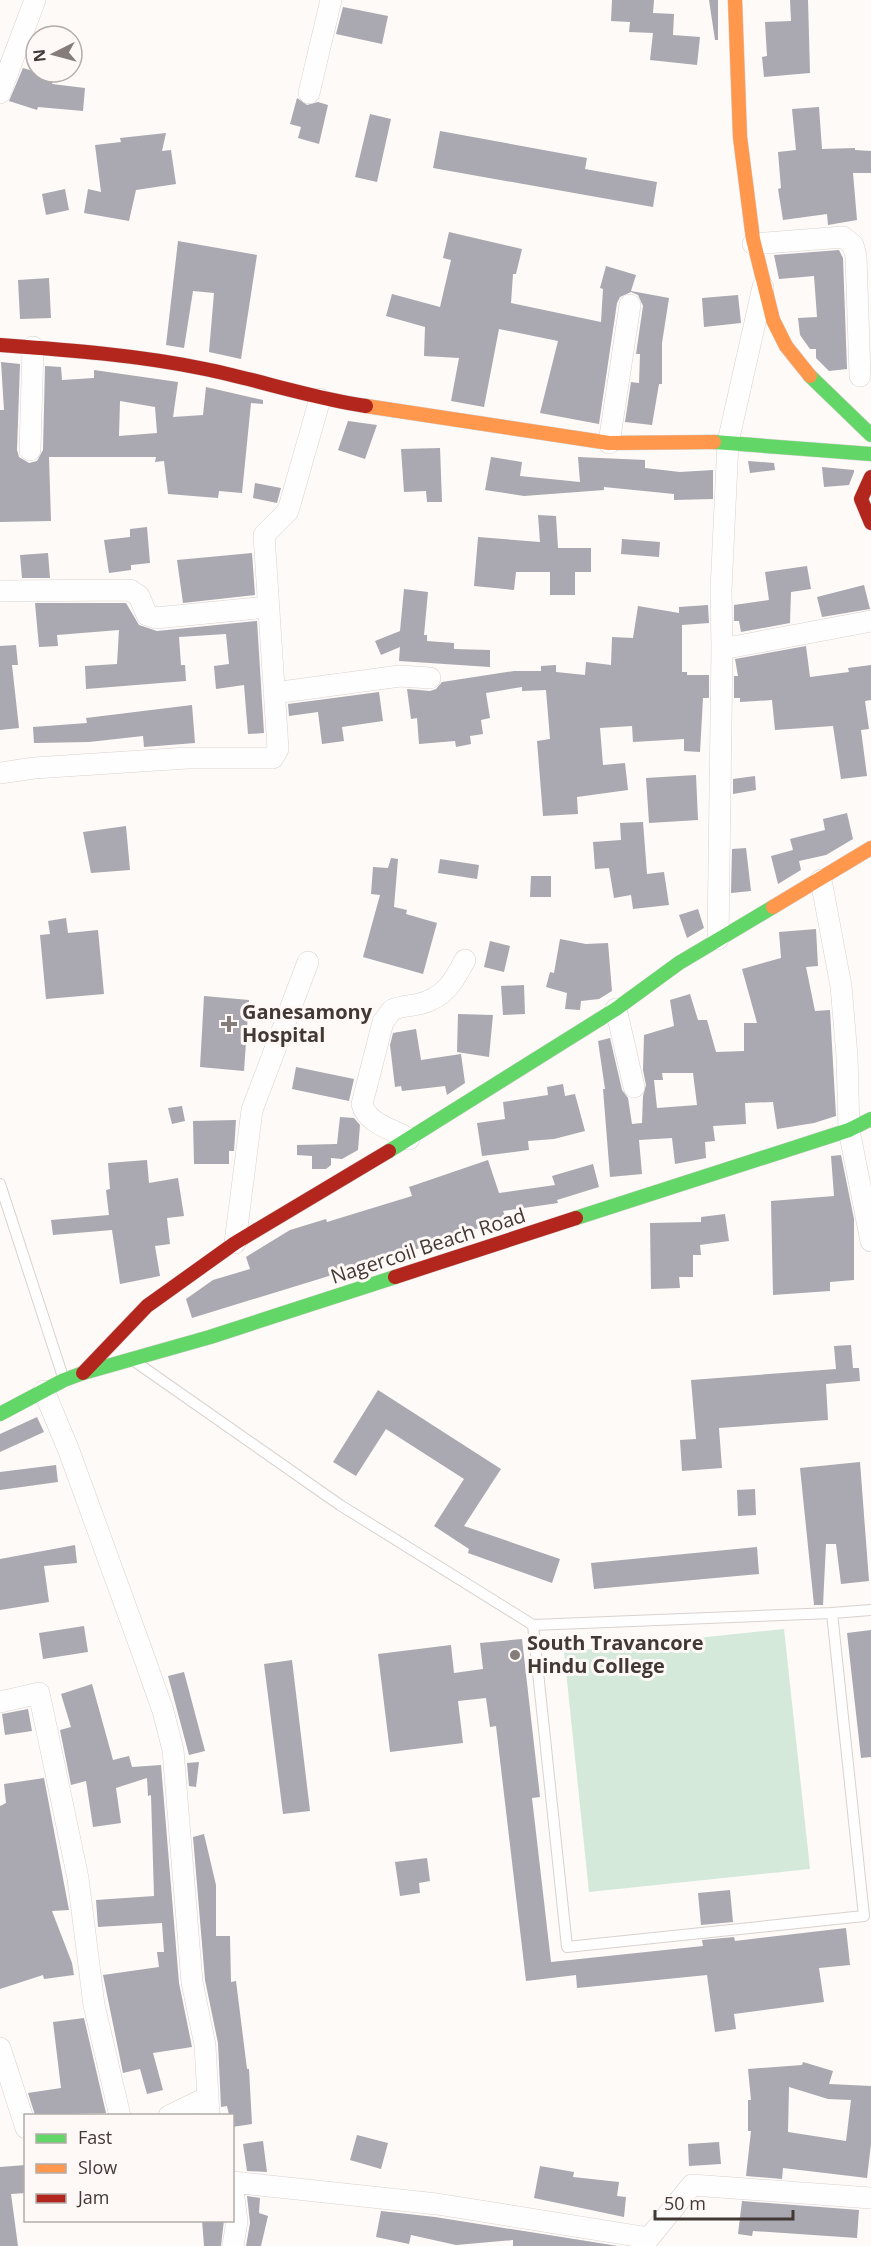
<svg xmlns="http://www.w3.org/2000/svg" width="871" height="2246" viewBox="0 0 871 2246" font-family="'Open Sans',sans-serif">
  <style>
    .green { fill: #d4e9da }
    .building { fill: #aaa8b0; fill-rule: evenodd }
    .lines { fill: none; stroke-linecap: round; stroke-linejoin: round }
    .lane-casing { stroke: #d8d2cf; stroke-width: 12 }
    .street-casing { stroke: #d8d2cf; stroke-width: 22 }
    .fast-casing { stroke: #d8d2cf; stroke-width: 15 }
    .slow-casing { stroke: #d8d2cf; stroke-width: 15 }
    .jam-casing { stroke: #d8d2cf; stroke-width: 15 }
    .lane { stroke: #fffefe; stroke-width: 10 }
    .street { stroke: #fffefe; stroke-width: 21 }
    .fast { stroke: #63d668; stroke-width: 14 }
    .slow { stroke: #ff974d; stroke-width: 14 }
    .jam { stroke: #b3261e; stroke-width: 14 }
    .poi-dot { fill: #847d79; stroke: #fef9f7; stroke-width: 2 }
    .labels { text-anchor: middle; stroke-width: 6; stroke-linejoin: round; paint-order: stroke }
    .poi-label { font-size: 20px; font-weight: bold; fill: #433934; stroke: #fef9f7; text-anchor: start }
    .street-label { font-size: 20px; fill: #433934; stroke: #fef9f7 }
  </style>
  <rect width="100%" height="100%" fill="#fdfaf8"/>
  <!-- green -->
  <path class="green" d="M784 1629 810 1869 589 1892 564 1652Z"/>
  <!-- building -->
  <path class="building" d="M612 0H654L653 13 674 14 673 35 700 37 697 65 650 60 653 33 629 32 630 22 611 21Z
    M709 0H718V40H715Z
    M790 0H808L810 73 764 77 762 57 767 56 765 22 791 21Z
    M343 7 388 16 382 44 336 34Z
    M23 68 54 77 52 84 85 88 83 111 38 107 37 110 9 101Z
    M297 98 307 105 318 102 328 105 319 144 298 138 301 127 290 124Z
    M819 107 822 149 855 148V150L871 151V173H853L857 220 828 225 827 214 783 220 778 189 781 188 778 152 796 150 792 109Z
    M370 114 391 119 377 182 355 177Z
    M440 131 587 158 585 169 657 182 653 207 433 168Z
    M166 133 162 151 171 150 176 184 136 190 129 221 84 213 88 189 101 192 95 145 121 142 120 138Z
    M65 189 69 210 46 215 42 194Z
    M449 232 522 249 516 274H513L511 303 601 322 603 289 600 288 606 266 636 275 631 291 669 298 662 343V384H659L652 425 625 422 631 382 639 383 640 354H636L643 306 638 295 631 292 620 297 617 303 599 424 540 413 558 341 499 329 484 407 451 401 459 358 424 356 425 327 386 316 392 294 440 307 451 260 443 258Z
    M178 241 257 255 241 359 209 352 214 293 193 291 184 348 166 345Z
    M839 250 843 258 847 369 829 371 816 358V349H810L800 335 798 318 817 317 814 276 779 279 774 255Z
    M49 278 51 318 20 319 18 280Z
    M738 295 741 323 704 327 702 298Z
    M1 362 20 364 17 450 19 457 29 463 37 461 43 450 45 366 61 367 62 380 94 378V370L178 382 173 417 203 415 206 387 263 400V404L251 403 242 493 219 491 218 498 168 494 164 461 155 462 156 457H49L51 521 0 522V410H4ZM120 401 155 407 157 433 119 436Z
    M348 421 377 425 365 459 338 450Z
    M440 448 442 502H427L426 491 404 492 401 449Z
    M491 457 522 462 520 476 580 482 578 457 645 460V468L680 472 713 470V499L674 500V494L604 487V490L524 496 485 490Z
    M748 461 774 463 775 470 750 473Z
    M822 467 854 470V472L849 485 824 487Z
    M255 483 281 488 277 503 253 498Z
    M538 515 556 516 558 548H591V572H575V595H550V572H516L514 590 474 586 478 537 540 542Z
    M147 527 150 563 131 565V570L109 573 104 540 130 537V529Z
    M622 539 660 542 659 557 621 554Z
    M48 553 50 578H22L20 555Z
    M252 553 255 595 183 603 177 560Z
    M807 566 811 589 791 592 790 623 741 632 739 621H734V605L769 600 765 572Z
    M864 585 870 609 822 617 817 597Z
    M404 589 428 592 424 635H427V641L454 643V649L490 650V667L399 661 400 647 381 655 375 641 400 631Z
    M35 603H126L139 625 157 631 257 621 264 733 248 734 244 685 216 689 214 666 229 664 226 634 179 637 181 665H185L186 681 86 689 85 666 117 664 119 630 57 635 58 646 39 647Z
    M708 605 709 623 682 625V672H687V675H709V698H703L700 752 684 751V739L633 742 632 726 600 728 603 765 625 763 628 790 577 797 578 814 543 816 537 741 550 739 546 690 522 691V687L486 693 490 718 481 720 483 734 470 736 471 744 456 747 455 741 419 744 417 718 411 719 407 689 430 691 436 689 442 682 514 671H541V666L556 665V672L585 675 586 662 611 665 612 637 633 638 638 606 679 613V607Z
    M16 645 18 665H12L19 728 0 730V646Z
    M806 646 810 677 849 672 848 668 871 665V700L865 701 869 729 861 730 867 776 841 779 833 726 775 730 772 700 740 702V698H734V676H738L735 659Z
    M379 692 383 721 342 727 344 741 322 744 318 712 289 716 288 704Z
    M192 705 195 743 144 747 143 736 89 742 34 743 33 727 87 723 86 718Z
    M696 775 698 820 649 823 646 778Z
    M755 776 756 790 733 794V779Z
    M847 813 853 839 826 855 799 861 801 870 778 884 771 856 793 850 790 839 825 830 823 819Z
    M643 822 647 874 664 872 669 905 633 909 631 895 614 898 609 868 595 869 593 842 621 840 620 823Z
    M126 826 130 870 91 873 83 832Z
    M746 848 751 891 731 893 732 849Z
    M391 858 398 859 394 907 407 910 406 914 437 923 423 974 363 957 380 895 371 894 373 867 388 868Z
    M440 859 479 865 477 879 438 873Z
    M531 876H551V897H530Z
    M698 909 704 928 687 938 679 915Z
    M66 918 68 933 98 930 104 994 46 999 40 935 50 934 48 921Z
    M816 929 818 966 806 967 815 1011 830 1010 836 1116 814 1123 777 1129 773 1102 745 1103 746 1124 713 1126 715 1141 705 1142 706 1158 675 1164 672 1138 639 1140 642 1174 610 1177 603 1089H605L598 1041 610 1038 622 1090 628 1098 632 1124 642 1123 643 1096 646 1085 643 1070 644 1035 674 1026 670 1000 690 994 698 1020H707L716 1052 744 1051V1023H757L742 969 781 958 779 932ZM662 1073H693L697 1105 657 1108 654 1080H663Z
    M560 939 586 944 608 943 612 991 599 999 581 1001 580 1010 565 1009 567 993 546 987 550 972 554 973Z
    M490 941 510 946 504 972 484 967Z
    M524 985 525 1014 503 1015 501 986Z
    M204 996 249 1000 244 1071 200 1067Z
    M458 1014 493 1015 489 1057 457 1052Z
    M416 1029 421 1060 461 1054 465 1083 447 1095 445 1086 402 1091 401 1086 395 1087 390 1045 393 1033Z
    M296 1067 354 1079 349 1101 292 1089Z
    M563 1084 565 1096 575 1094 585 1131 554 1139 528 1141 529 1150 482 1156 477 1123 505 1119 503 1102 548 1095 547 1087Z
    M182 1106 185 1121 172 1124 168 1108Z
    M340 1117 354 1118 360 1125 358 1150 342 1159 331 1158V1165L326 1169H312V1156L297 1155V1145L337 1144Z
    M236 1120 234 1151H229V1164H194L193 1121Z
    M841 1155 854 1219V1280L830 1282V1291L773 1295 771 1201 834 1196 831 1156Z
    M147 1160 149 1183 178 1178 184 1216 167 1218 170 1244 155 1246 160 1276 120 1284 112 1230 53 1235 51 1220 109 1215 106 1190 110 1189 108 1163Z
    M488 1160 499 1193 555 1185 552 1176 593 1164 599 1187 557 1200 558 1203 503 1211 506 1218 443 1241 192 1318 186 1299 213 1280 250 1269 246 1257 290 1230 326 1219 327 1222 412 1196 409 1187Z
    M725 1214 729 1241 700 1245 701 1255H693V1277H679L680 1288 651 1289 650 1223 701 1222V1217Z
    M851 1345 853 1368H859L860 1381 826 1384 828 1420 719 1428 722 1468 682 1471 680 1440 696 1439 691 1380 836 1369 834 1346Z
    M378 1390 501 1469 464 1526 560 1559 552 1583 468 1553 469 1549 434 1526 464 1479 386 1429 356 1476 333 1462Z
    M37 1417 44 1432 0 1452V1434Z
    M860 1462 869 1581 841 1584 836 1544H826L823 1605H814L800 1468Z
    M56 1465 58 1482 0 1490V1472Z
    M755 1489 756 1515 738 1516 737 1490Z
    M75 1545 77 1563 44 1566 49 1602 0 1610V1559Z
    M757 1547 759 1574 594 1589 591 1563Z
    M84 1626 88 1652 43 1659 39 1633Z
    M871 1630V1757L861 1758 847 1633Z
    M522 1639 540 1797 532 1798 551 1962 703 1946 702 1940 734 1937 735 1941 846 1928 850 1965 819 1968 824 2002 734 2014 736 2029 715 2032 707 1975 577 1988 576 1975 526 1981 496 1726 490 1727 486 1698 458 1701 463 1743 390 1752 378 1654 451 1645 454 1673 483 1669 480 1643Z
    M292 1660 310 1811 283 1814 264 1664Z
    M184 1672 205 1751 189 1755 168 1676Z
    M92 1684 113 1760 129 1756 132 1767 161 1765 179 1983 192 2047 153 2053 163 2090 147 2094 140 2069 123 2073 103 1975 159 1967 157 1952H164L162 1923 98 1927 96 1900 154 1896 151 1795 148 1796 147 1778 116 1788 121 1823 93 1827 86 1781 71 1785 60 1730 71 1727 61 1694Z
    M28 1709 32 1731 5 1735 2 1714Z
    M199 1762 196 1787 189 1786 187 1763Z
    M44 1778 69 1910 52 1911 72 1963 74 1975 44 1979 43 1975 0 1989V1806L6 1803 4 1784Z
    M204 1834 216 1885V1936H230L231 1982 236 1981 247 2069H249L252 2124 232 2127V2115H229L227 2106 221 2107 218 2043 205 1980 193 1837Z
    M427 1858 430 1881 419 1883 420 1893 400 1896 395 1862Z
    M730 1890 733 1922 701 1925 698 1893Z
    M84 2018 106 2113 35 2115 28 2093 61 2088 53 2022Z
    M803 2062 833 2071 829 2084 871 2086V2144L867 2178 783 2168 782 2179 746 2176 751 2131H748V2100H751L748 2069 802 2065ZM789 2087 828 2099 851 2100 846 2141 788 2132Z
    M357 2135 388 2143 381 2169 350 2160Z
    M263 2141 267 2172 247 2171 243 2144Z
    M719 2142 721 2164 689 2166 688 2144Z
    M26 2165V2193L11 2194 18 2246H0V2167Z
    M540 2166 574 2172 573 2177 619 2182 617 2196 626 2197 624 2217 534 2198Z
    M247 2196 260 2198 259 2213 268 2216 261 2246H246L250 2223Z
    M742 2201 859 2210 857 2238 753 2231 752 2236 738 2234Z
    M381 2211 435 2217 618 2246H513V2240L456 2245 411 2235 409 2244 376 2237Z
    M202 2220H224L221 2246H204Z"/>
  <g class="lines">
    <!-- lane casing -->
    <g class="lane-casing">
      <path id="lane" d="M0 1184 63 1377
        M137 1363 340 1505 533 1625
        M832 1613 864 1916 567 1947 533 1625Z
        M832 1613 871 1610"/>
    </g>
    <!-- street casing -->
    <g class="street-casing">
      <path id="street" d="M0 93 35 0
        M309 93 331 0
        M753 244 843 237 853 245 856 256 860 376
        M609 443 630 305
        M30 450 33 347
        M0 591 130 590 139 596 147 615 156 618 267 607
        M722 649 871 621
        M274 693 400 676 430 678
        M0 773 34 768 187 758H273L278 749 264 535 288 511 320 399
        M821 880 841 986 847 1056 849 1130 871 1241
        M718 939 722 649 721 590 728 442 763 287
        M616 1009 634 1087
        M409 1139C393 1129 367 1124 362 1104L383 1022 392 1010C400 1006 410 1006 419 1004 445 998 454 981 465 960
        M235 1243 252 1110 308 962
        M44 1391 69 1451 144 1657 163 1711 173 1750 192 1982 205 2045 209 2116
        M0 1702 39 1693 78 1878 94 2005 120 2116
        M0 2048 26 2128
        M169 2116 208 2097
        M232 2182 437 2204 649 2238 692 2185 871 2198
        M232 2183 237 2221 233 2246"/>
    </g>
    <!-- fast casing -->
    <g class="fast-casing">
      <path id="fast" d="M810 376 871 435
        M714 442 871 454
        M389 1151 616 1009 679 963 773 907
        M576 1218 849 1130 871 1119
        M0 1414 64 1380 83 1373 210 1337 395 1277"/>
    </g>
    <!-- slow casing -->
    <g class="slow-casing">
      <path id="slow" d="M735 0 740 137 753 239 773 320 786 346 810 376
        M366 406 609 443 714 442
        M773 907 871 848"/>
    </g>
    <!-- jam casing -->
    <g class="jam-casing">
      <path id="jam" d="M0 345C69 350 138 355 205 369 259 380 311 398 366 406
        M871 477 861 499 871 523
        M395 1277 576 1218
        M83 1373 147 1306 235 1243 389 1151"/>
    </g>
    <!-- lane -->
    <use href="#lane" class="lane"/>
    <!-- street -->
    <use href="#street" class="street"/>
    <!-- fast -->
    <use href="#fast" class="fast"/>
    <!-- slow -->
    <use href="#slow" class="slow"/>
    <!-- jam -->
    <use href="#jam" class="jam"/>
  </g>
  <!-- markers -->
  <g class="poi-dot">
    <path d="M226 1015h6v6h6v6h-6v6h-6v-6h-6v-6h6z"/>
    <circle cx="515" cy="1655" r="6"/>
  </g>
  <g class="labels">
    <!-- poi labels -->
    <g class="poi-label">
      <text x="242" y="1019">Ganesamony<tspan x="242" dy="23">Hospital</tspan></text>
      <text x="527" y="1650">South Travancore<tspan x="527" dy="23">Hindu College</tspan></text>
    </g>
    <!-- street labels -->
    <g class="street-label">
      <text transform="translate(428 1246) rotate(-18)" y="7">Nagercoil Beach Road</text>
    </g>
  </g>
  <!-- legend -->
  <rect x="24" y="2114" width="210" height="108" fill="#fef9f7" stroke="#b3aca9" stroke-width="1.5"/>
  <rect x="36" y="2134" width="30" height="9" fill="#63d668" stroke="#b3aca9" stroke-width="1.5"/>
  <text x="78" y="2144" font-size="18" fill="#433934">Fast</text>
  <rect x="36" y="2164" width="30" height="9" fill="#ff974d" stroke="#b3aca9" stroke-width="1.5"/>
  <text x="78" y="2174" font-size="18" fill="#433934">Slow</text>
  <rect x="36" y="2194" width="30" height="9" fill="#b3261e" stroke="#b3aca9" stroke-width="1.5"/>
  <text x="78" y="2204" font-size="18" fill="#433934">Jam</text>
  <!-- north arrow -->
  <g transform="translate(54 54) rotate(264)"><circle r="28" fill="#fef9f7" stroke="#b3aca9" stroke-width="1.5"/>
  <path d="M0-4.5L10 22L0 15L-10 22Z" fill="#847d79"/>
  <text y="-9" font-size="16" font-weight="bold" text-anchor="middle" fill="#433934">N</text>
  </g>
  <!-- scale -->
  <path d="M655 2210v9h138v-9" fill="none" stroke="#433934" stroke-width="3"/>
  <text x="664" y="2210" font-size="18" fill="#433934" stroke="#fef9f7" stroke-width="4.5" paint-order="stroke">50 m</text>
</svg>
